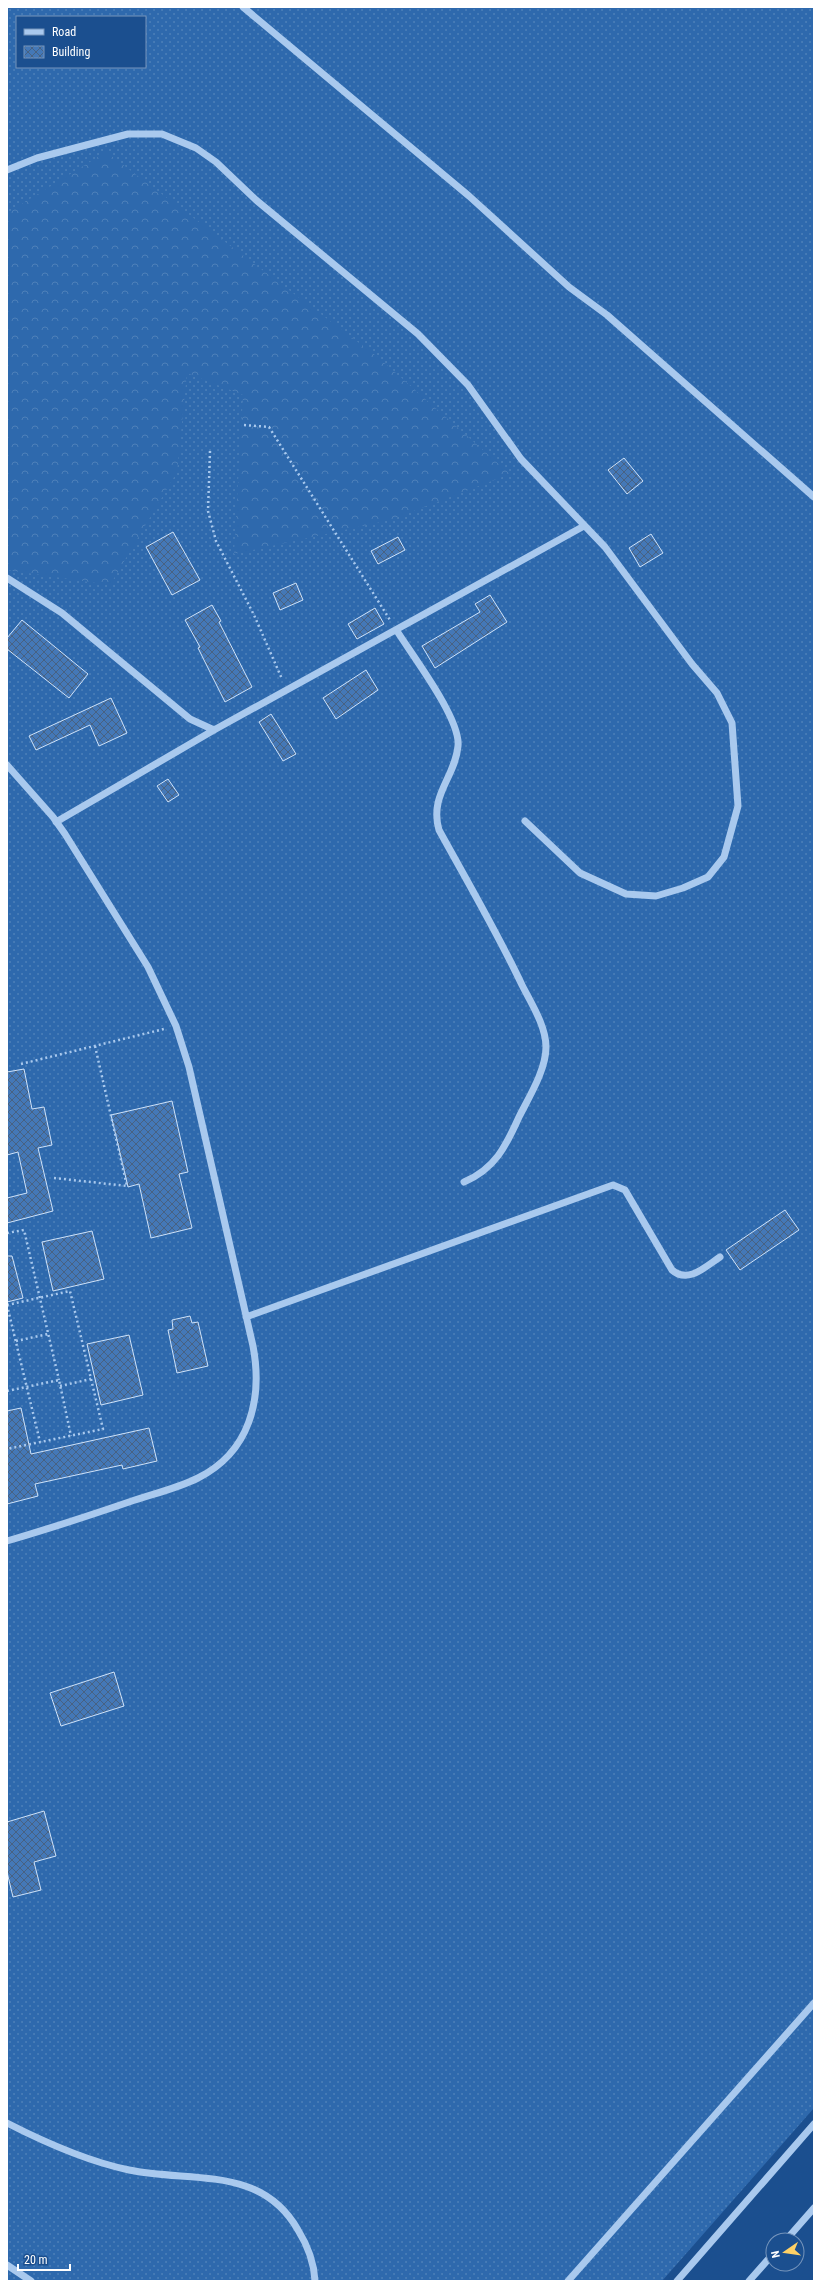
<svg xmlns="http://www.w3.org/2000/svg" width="821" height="2288" viewBox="0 0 821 2288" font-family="'Roboto Condensed',sans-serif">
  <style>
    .grass { fill: url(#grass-dots); fill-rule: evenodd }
    .forest { fill: url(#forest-crowns) }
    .building { fill: url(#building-cross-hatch); stroke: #cfe3fa }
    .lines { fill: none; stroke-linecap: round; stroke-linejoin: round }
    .path { stroke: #a9c9ee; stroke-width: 2.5; stroke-dasharray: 2 3; stroke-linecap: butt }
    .minor { stroke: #a9c9ee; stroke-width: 7 }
  </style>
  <defs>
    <pattern id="grass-dots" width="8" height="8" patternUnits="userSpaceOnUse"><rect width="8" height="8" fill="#2e69ad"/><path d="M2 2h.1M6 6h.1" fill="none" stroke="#4d80b9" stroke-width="1.8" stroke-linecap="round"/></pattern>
    <pattern id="forest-crowns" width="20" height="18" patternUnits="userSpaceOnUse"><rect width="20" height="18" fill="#2e69ad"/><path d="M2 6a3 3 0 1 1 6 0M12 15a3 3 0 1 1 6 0" fill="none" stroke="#4d80b9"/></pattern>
    <pattern id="building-cross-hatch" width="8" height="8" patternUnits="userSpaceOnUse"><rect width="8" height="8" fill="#4478b7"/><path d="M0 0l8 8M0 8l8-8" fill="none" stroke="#486282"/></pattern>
  </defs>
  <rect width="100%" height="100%" fill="#1b4f8f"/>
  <!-- grass -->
  <path class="grass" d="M7 7H814V2108L662 2281H7ZM17 17H145V67H17Z"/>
  <!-- forest -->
  <path class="forest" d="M106 152 379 358 510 474 390 520 234 554 243 395 187 373 177 472 110 585 7 570V213Z"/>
  <!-- building -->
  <path class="building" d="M624 458 643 481 627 494 608 470Z
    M173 532 200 580 172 595 146 547Z
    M651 534 663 553 640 567 629 548Z
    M398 537 405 550 378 564 371 551Z
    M296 583 303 600 280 610 273 593Z
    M490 595 507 622 435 668 422 646 480 612 475 604Z
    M212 605 221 621 219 622 252 687 225 702 198 648 200 647 185 620Z
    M375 608 384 624 357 639 348 624Z
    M22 620 88 674 69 698 7 649V638Z
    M366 670 378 690 336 719 323 698Z
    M111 698 127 733 99 746 90 725 36 750 29 736Z
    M271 714 296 754 283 761 259 722Z
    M168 779 179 795 168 802 157 786Z
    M24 1069 32 1109 44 1107 52 1145 38 1148 53 1211 7 1223V1198L27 1193 18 1152 7 1155V1072Z
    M172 1101 188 1172 179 1174 192 1228 151 1238 139 1184 128 1187 111 1115Z
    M785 1210 799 1230 740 1270 726 1250Z
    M92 1231 104 1279 53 1291 42 1242Z
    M7 1256H12L23 1298 7 1302Z
    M190 1316 192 1323 198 1322 208 1366 177 1373 168 1330 173 1329 172 1320Z
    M129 1335 143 1395 101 1405 87 1344Z
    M21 1408 31 1454 149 1428 157 1461 123 1469 122 1465 35 1484 38 1496 7 1504V1411Z
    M114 1672 124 1706 61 1726 50 1693Z
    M44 1811 56 1856 34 1862 41 1890 13 1897 7 1872V1822Z"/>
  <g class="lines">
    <!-- path -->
    <path class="path" d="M244 425 269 427 390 620
      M210 451 208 511 216 541 254 615 282 679
      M21 1064 164 1029
      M54 1178 127 1186 95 1046
      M7 1233 24 1230 59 1380
      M7 1305 70 1291 103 1429 7 1449
      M7 1305 40 1442
      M16 1341 48 1334
      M60 1386 91 1379
      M7 1391 59 1380 71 1436"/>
    <!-- minor -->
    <path class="minor" d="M243 7 469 196 569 287 607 315 814 497
      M7 170 37 158 128 134H162L196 148 216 162 256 200 418 334 468 385 521 459 605 547 692 664 717 693 732 723 738 806 724 857 708 877 683 888 656 896 626 894 580 873 525 821
      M7 578 62 613 190 719 214 730
      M397 631C412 655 461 719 458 746 455 778 429 795 439 830 467 881 497 932 522 985 531 1003 546 1026 546 1047 546 1070 529 1097 519 1117 506 1146 495 1169 464 1182
      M7 765 53 817 65 834 148 967 176 1026 189 1067 253 1346C263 1399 250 1452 198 1478 176 1489 152 1494 129 1502 88 1516 48 1529 7 1541
      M56 822 214 730 584 526
      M246 1317 613 1185 625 1190 672 1270C688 1284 705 1267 720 1257
      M7 2123C46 2143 86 2161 129 2170 192 2183 261 2165 298 2230 308 2246 314 2262 315 2281
      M786 2240 814 2208
      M7 2265 31 2281
      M568 2281 814 2003
      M677 2281 814 2124
      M749 2281 773 2254"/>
  </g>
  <!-- border -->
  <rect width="821" height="2288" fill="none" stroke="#ffffff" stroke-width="16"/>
  <!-- legend -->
  <rect x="16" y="16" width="130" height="52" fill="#1b4f8f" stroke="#7695bc"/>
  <rect x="24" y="29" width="20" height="6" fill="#a9c9ee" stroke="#7695bc"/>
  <text x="52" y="36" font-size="12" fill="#ffffff">Road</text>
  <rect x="24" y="46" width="20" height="12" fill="url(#building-cross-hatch)" stroke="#7695bc"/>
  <text x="52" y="56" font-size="12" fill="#ffffff">Building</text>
  <!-- north arrow -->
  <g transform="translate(785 2252) rotate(257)"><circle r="19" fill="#1b4f8f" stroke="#7695bc"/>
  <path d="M0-3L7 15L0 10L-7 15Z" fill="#ffd166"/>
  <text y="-6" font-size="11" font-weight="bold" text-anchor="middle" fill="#ffffff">N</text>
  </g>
  <!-- scale -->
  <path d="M18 2264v6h52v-6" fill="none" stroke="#ffffff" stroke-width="2"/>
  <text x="24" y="2264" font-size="12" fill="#ffffff" stroke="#1b4f8f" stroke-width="3" paint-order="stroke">20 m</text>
</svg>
